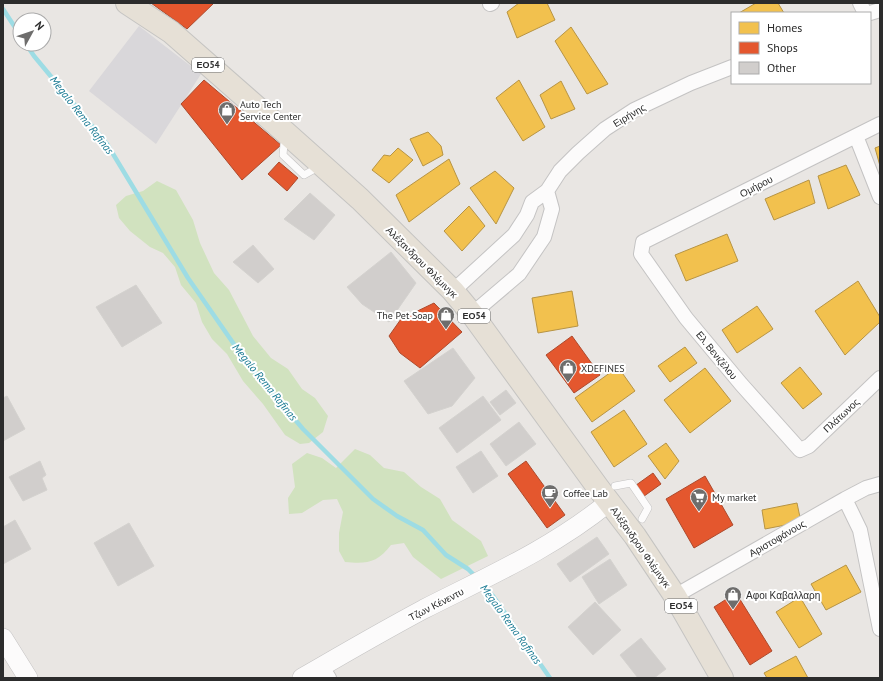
<svg xmlns="http://www.w3.org/2000/svg" width="883" height="681" viewBox="0 0 883 681" font-family="'PT Sans',sans-serif">
  <style>
    .industrial { fill: #d9d7da }
    .green { fill: #d1e2bf }
    .homes { fill: #f2c14e; stroke: #b79444 }
    .shops { fill: #e4572e; stroke: #ad4a2d }
    .lines { fill: none; stroke-linecap: round; stroke-linejoin: round }
    .stream { stroke: #9ddce4; stroke-width: 4.5 }
    .building { fill: #d1cecc; stroke: #d4d2cf }
    .lane-casing { stroke: #c4c3c3; stroke-width: 8 }
    .street-casing { stroke: #c4c3c3; stroke-width: 16 }
    .secondary-casing { stroke: #c4c3c3; stroke-width: 20 }
    .primary-casing { stroke: #c5c4c2; stroke-width: 24 }
    .lane { stroke: #fcfbfb; stroke-width: 7 }
    .street { stroke: #fcfbfb; stroke-width: 14 }
    .secondary { stroke: #fcfbfb; stroke-width: 19 }
    .primary { stroke: #e6e0d6; stroke-width: 22 }
    .labels { text-anchor: middle; stroke-width: 4; stroke-linejoin: round; paint-order: stroke }
    .shield { fill: #fff; stroke: #6b6b6b; stroke-width: 1 }
    .shield-label { font-size: 9px; font-weight: bold; fill: #2c2c2c }
    .poi-label { font-size: 10px; fill: #2c2c2c; stroke: #fff; text-anchor: start }
    .street-label { font-size: 10px; fill: #2c2c2c; stroke: #fff }
    .water-label { font-size: 11px; font-style: italic; fill: #197a93; stroke: #fff }
  </style>
  <rect width="100%" height="100%" fill="#e9e6e3"/>
  <!-- industrial -->
  <path class="industrial" d="M139 26 201 74 156 144 89 91Z"/>
  <!-- green -->
  <path class="green" d="M157 181 176 190 193 220 200 243 214 273 229 290 253 336 271 358 288 369 302 389 315 398 328 416 323 432 309 443 300 444 285 435 263 404 243 381 227 354 212 339 202 322 196 303 181 285 175 267 163 253 150 247 130 231 119 218 116 205 126 196 143 191Z
    M355 449 370 455 384 468 404 472 421 487 440 499 452 520 481 541 488 556 441 579 413 557 404 543 391 545C377 563 367 564 345 562L339 551V533L343 512 337 499 323 500 302 513 289 514 288 498 295 487 292 464 307 453 322 458 336 468Z"/>
  <!-- homes -->
  <path class="homes" d="M519 3H547L555 20 517 38 507 12Z
    M756 3H778L784 13H739Z
    M571 27 608 84 587 94 555 41Z
    M519 80 545 127 523 141 496 98Z
    M561 81 575 109 551 119 540 95Z
    M428 132 441 146 443 155 423 166 410 139Z
    M880 146V166L875 148Z
    M398 148 413 160 389 183 372 170 384 155 390 156Z
    M449 159 460 184 409 222 396 195Z
    M846 165 860 195 828 209 818 176Z
    M495 171 514 188 496 224 470 188Z
    M809 180 815 203 774 220 765 199Z
    M469 206 485 226 462 251 444 231Z
    M727 234 738 261 686 281 675 255Z
    M858 281 880 317V322L845 355 815 311Z
    M572 291 578 326 538 333 532 298Z
    M757 306 773 329 737 353 722 330Z
    M685 347 697 363 670 382 658 366Z
    M618 367 635 391 592 422 575 398Z
    M800 367 822 394 803 409 781 383Z
    M705 368 731 401 690 433 664 400Z
    M624 410 647 444 614 467 591 432Z
    M666 443 679 461 665 479 648 456Z
    M797 503 801 522 765 529 762 510Z
    M846 565 861 592 826 610 811 584Z
    M800 597 822 634 799 648 776 612Z
    M796 656 808 678H767L764 673Z"/>
  <!-- shops -->
  <path class="shops" d="M151 3H214L187 29Z
    M204 80 281 145 242 180 181 104Z
    M279 162 298 178 287 191 268 174Z
    M434 303 462 332 420 368 400 353 389 336 401 319Z
    M572 336 600 375 574 393 546 355Z
    M526 461 565 515 547 528 508 474Z
    M653 473 661 484 640 499 632 488Z
    M705 476 733 525 694 548 666 499Z
    M736 593 772 651 750 665 714 607Z"/>
  <g class="lines">
    <!-- stream -->
    <path class="stream" d="M3 9 20 35
      M26 44 34 56 107 144 188 278 247 363 303 429 373 499 397 516 423 530 446 555 468 569 477 578
      M483 585 493 596 550 678"/>
  </g>
  <!-- building -->
  <path class="building" d="M310 193 335 215 314 240 284 219Z
    M253 245 274 269 258 283 233 262Z
    M391 252 416 283 389 322 362 304 347 287Z
    M136 285 162 323 122 347 96 307Z
    M453 348 475 378 452 406 428 414 404 381Z
    M506 390 516 403 500 415 490 402Z
    M7 396 25 429 3 441V398Z
    M483 396 501 420 457 453 439 428Z
    M519 422 536 444 506 466 490 444Z
    M481 451 498 476 473 493 456 467Z
    M40 461 46 475 42 478 47 490 23 501 9 477Z
    M15 520 31 549 3 564V527Z
    M129 523 154 566 118 586 94 543Z
    M597 537 609 554 570 582 557 564Z
    M610 559 627 585 599 604 582 577Z
    M595 602 621 630 593 655 568 627Z
    M641 638 666 669 654 678H638L620 655Z"/>
  <g class="lines">
    <!-- lane casing -->
    <g class="lane-casing">
      <path id="lane" d="M284 144 283 155 304 175 313 170
        M615 486 631 483 648 508 642 519"/>
    </g>
    <!-- street casing -->
    <g class="street-casing">
      <path id="street" d="M860 3 865 13
        M490 4 492 3
        M870 13 880 10
        M880 124 643 242 641 254 686 318 741 384 800 450 809 446 880 378
        M856 136 880 197
        M453 291 514 235 527 215 532 202 547 191 560 171 578 153 605 129 634 110 691 83 732 67
        M472 314 519 274 544 237 552 209 547 191
        M845 499 860 530 880 629
        M675 596 845 499 866 488 880 484
        M322 667 329 678"/>
    </g>
    <!-- secondary casing -->
    <g class="secondary-casing">
      <path id="secondary" d="M3 638 28 678
        M302 678C343 654 383 631 424 609 487 577 553 548 609 502"/>
    </g>
    <!-- primary casing -->
    <g class="primary-casing">
      <path id="primary" d="M127 3 171 32 285 132 360 199 453 291 472 314 599 489 635 536 675 596 722 678"/>
    </g>
    <!-- lane -->
    <use href="#lane" class="lane"/>
    <!-- street -->
    <use href="#street" class="street"/>
    <!-- secondary -->
    <use href="#secondary" class="secondary"/>
    <!-- primary -->
    <use href="#primary" class="primary"/>
  </g>
  <!-- icons -->
  <defs>
    <g id="shop-pin" transform="scale(0.9)"><path d="M0 17L-7.5 6A9.5 9.5 0 1 1 7.5 6Z" fill="#6e6d6c" stroke="#fff"/><path d="M-5-2.5h2.3a2.7 3.5 0 0 1 5.4 0H5L5.5 6h-11ZM-1.5-2.5h3a1.5 2.3 0 0 0-3 0Z" fill="#fff"/></g>
    <g id="cafe-pin" transform="scale(0.9)"><path d="M0 17L-7.5 6A9.5 9.5 0 1 1 7.5 6Z" fill="#6e6d6c" stroke="#fff"/><path d="M-5.5-4.5H6V0H3Q3 3.5 0 3.5H-2.5Q-5.5 3.5-5.5 0ZM3-3.2v2h1.7v-2ZM-6 4.5H4V6H-6Z" fill="#fff"/></g>
    <g id="supermarket-pin" transform="scale(0.9)"><path d="M0 17L-7.5 6A9.5 9.5 0 1 1 7.5 6Z" fill="#6e6d6c" stroke="#fff"/><path d="M-6-5.5h2.5l.6 2H6L4.5 2H-2.5L-4.4-4H-6ZM-1.5 3.2a1.3 1.3 0 1 0 .1 0ZM3 3.2a1.3 1.3 0 1 0 .1 0Z" fill="#fff"/></g>
  </defs>
  <g fill-rule="evenodd">
    <use href="#shop-pin" x="227" y="110"/>
    <use href="#shop-pin" x="446" y="315"/>
    <use href="#shop-pin" x="568" y="368"/>
    <use href="#cafe-pin" x="550" y="493"/>
    <use href="#supermarket-pin" x="699" y="497"/>
    <use href="#shop-pin" x="733" y="595"/>
  </g>
  <g class="labels">
    <!-- shield labels -->
    <g class="shield">
      <rect x="192" y="58" width="32" height="14" rx="3"/>
      <rect x="458" y="309" width="32" height="14" rx="3"/>
      <rect x="665" y="599" width="32" height="14" rx="3"/>
    </g>
    <g class="shield-label">
      <text x="208" y="68">ΕΟ54</text>
      <text x="474" y="319">ΕΟ54</text>
      <text x="681" y="609">ΕΟ54</text>
    </g>
    <!-- poi labels -->
    <g class="poi-label">
      <text x="240" y="108">Auto Tech<tspan x="240" dy="12">Service Center</tspan></text>
      <text x="433" y="319" text-anchor="end">The Pet Soap</text>
      <text x="581" y="372">XDEFINES</text>
      <text x="563" y="497">Coffee Lab</text>
      <text x="712" y="501">My market</text>
      <text x="746" y="599">Αφοι Καβαλλαρη</text>
    </g>
    <!-- street labels -->
    <g class="street-label">
      <text transform="translate(629 115) rotate(-31)" y="4">Ειρήνης</text>
      <text transform="translate(756 186) rotate(-27)" y="4">Ομήρου</text>
      <text transform="translate(422 262) rotate(45)" y="4">Αλέξανδρου Φλέμινγκ</text>
      <text transform="translate(717 355) rotate(51)" y="4">Ελ. Βενιζέλου</text>
      <text transform="translate(841 415) rotate(-43)" y="4">Πλάτωνος</text>
      <text transform="translate(777 538) rotate(-30)" y="4">Αριστοφάνους</text>
      <text transform="translate(641 547) rotate(55)" y="4">Αλέξανδρου Φλέμινγκ</text>
      <text transform="translate(436 604) rotate(-27)" y="4">Τζων Κένεντυ</text>
    </g>
    <!-- water labels -->
    <g class="water-label">
      <text transform="translate(82 115) rotate(52)" y="4">Megalo Rema Rafinas</text>
      <text transform="translate(265 382) rotate(51)" y="4">Megalo Rema Rafinas</text>
      <text transform="translate(511 624) rotate(54)" y="4">Megalo Rema Rafinas</text>
    </g>
  </g>
  <!-- border -->
  <rect width="883" height="681" fill="none" stroke="#2c2c2c" stroke-width="8"/>
  <!-- legend -->
  <rect x="731" y="12" width="140" height="72" fill="#ffffff" stroke="#ababab"/>
  <rect x="739" y="22" width="20" height="12" fill="#f2c14e" stroke="#ababab"/>
  <text x="767" y="32" font-size="12" fill="#2c2c2c">Homes</text>
  <rect x="739" y="42" width="20" height="12" fill="#e4572e" stroke="#ababab"/>
  <text x="767" y="52" font-size="12" fill="#2c2c2c">Shops</text>
  <rect x="739" y="62" width="20" height="12" fill="#d1cecc" stroke="#ababab"/>
  <text x="767" y="72" font-size="12" fill="#2c2c2c">Other</text>
  <!-- north arrow -->
  <g transform="translate(32 32) rotate(50)"><circle r="19" fill="#ffffff" stroke="#ababab"/>
  <path d="M0-3L7 15L0 10L-7 15Z" fill="#6e6d6c"/>
  <text y="-6" font-size="11" font-weight="bold" text-anchor="middle" fill="#2c2c2c">N</text>
  </g>
</svg>
